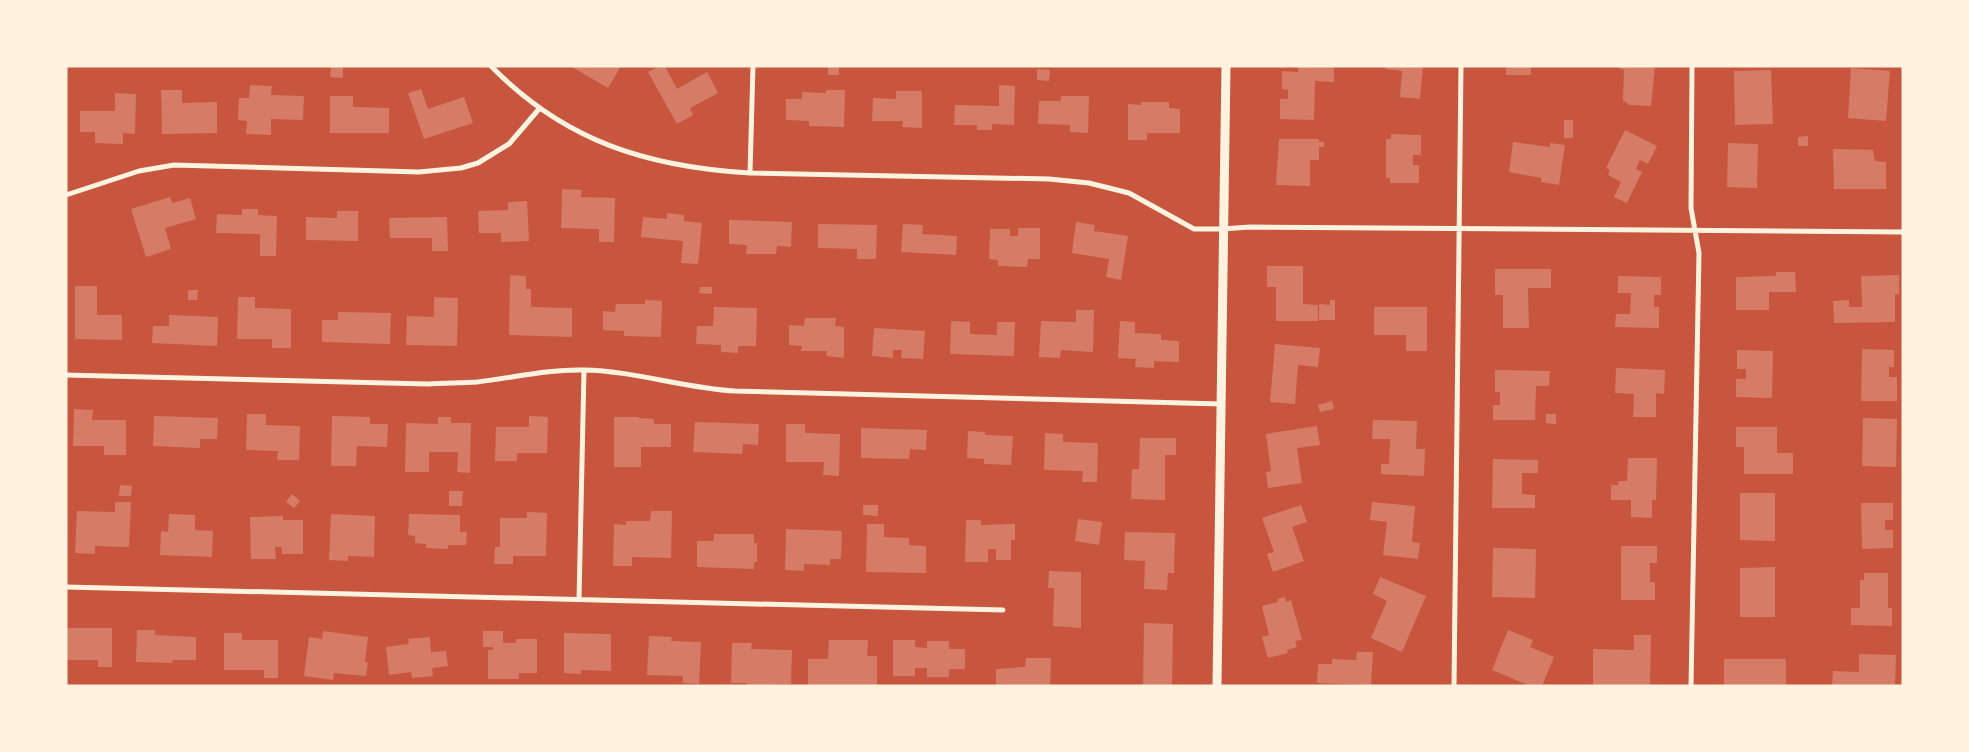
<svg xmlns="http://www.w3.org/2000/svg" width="1969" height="752" viewBox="0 0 1969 752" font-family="Karla,sans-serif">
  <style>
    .building { fill: #d67c66 }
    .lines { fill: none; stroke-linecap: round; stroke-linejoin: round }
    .minor { stroke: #fff3e0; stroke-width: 5 }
    .tertiary { stroke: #fff3e0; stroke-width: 9 }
  </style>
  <rect width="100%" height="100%" fill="#c8553d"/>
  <!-- building -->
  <path class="building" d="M570 66H621L608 88Z
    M659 66H665L677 89 707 72 718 93 690 108 693 115 677 124 648 72Z
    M828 66H839V75H828Z
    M1298 66H1334V82L1315 81 1314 120 1280 119V99H1288V90L1282 89V71L1298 72Z
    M1386 66H1423L1420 99 1400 97 1402 71 1385 69Z
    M1506 66H1531V75H1506Z
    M1614 66H1655L1651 106 1629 105 1623 100 1624 70Z
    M331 67H343V78L330 77Z
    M1851 68 1890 71 1886 121 1848 118Z
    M1037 69 1050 70 1049 81 1037 80Z
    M1771 70 1773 124 1735 125 1734 71Z
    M250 85 272 86 271 95 304 96 303 120 271 119V135L246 134 247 121 238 120 239 98H249Z
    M999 85 1015 86 1014 125 992 124V130H977V125H954L955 105 999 106Z
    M421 89 428 109 464 97 473 123 424 139 408 93Z
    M161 90H182V103L217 102V133L162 134Z
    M826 90H845L844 127 809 126V121L786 120V99H802V92L826 93Z
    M896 91H922V128L902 127 903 121H872L873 98 896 99Z
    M115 93 136 94 135 134 123 133V144L95 143V132H80V111H115Z
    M330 96H353V107L389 108V133H330Z
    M1061 96H1089L1088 133 1070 132V125L1038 124 1039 101H1061Z
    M1141 102H1169V108L1180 109V133H1147V140H1128V104L1141 105Z
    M1564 120H1573V138H1564Z
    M1625 130 1657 146 1648 164 1640 160 1636 169 1642 172 1627 203 1614 197 1621 182 1608 175 1610 170 1606 168Z
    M1391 134 1421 135V155H1413V165H1419V183H1390V178H1386V139H1391Z
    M1808 136V146H1798V137Z
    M1279 139H1319V142H1324V147H1319V160H1310V186L1276 185Z
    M1513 142 1550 147V143L1565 145 1559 185 1541 182V178L1509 172Z
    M1728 143 1758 144 1757 188 1727 187Z
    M1833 149 1873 150 1875 161 1886 162V189H1834Z
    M562 189 582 190 581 197 615 198 614 242H599V229L561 228Z
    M170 197 172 203 190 198 196 219 165 228 171 249 146 257 131 209Z
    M527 201 529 241 501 242V233H479L478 211 508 210V202Z
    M242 209H258V215L277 216 276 256H260V234L216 233 217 214 242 215Z
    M337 211H358V241L306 240V217L337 218Z
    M667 213 684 215V221L702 223 698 264 681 263 683 241 641 237 643 217 667 219Z
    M447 217 448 251H432V238H390L389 218Z
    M729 220 792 222 791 247 777 246 776 254H746L747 245 729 244Z
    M1076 222 1095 225 1094 231 1128 236 1121 280 1106 277 1109 259 1072 253Z
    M818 224 877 225 876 259H857V249L818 248Z
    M903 224 923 225 922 234 957 236 956 255 901 252Z
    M1018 228H1040V259H1028L1027 267 998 266V260L989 259 990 229H1010V236H1018Z
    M1267 266H1303V304L1318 305V321H1276V287H1267Z
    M1495 269H1551V288H1528L1529 328H1503V295H1495Z
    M1776 272H1795L1796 292H1769V310H1736V277L1776 276Z
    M510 275 526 276V289H531V307L572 308V337L509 335Z
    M1899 275V294H1895V322L1834 323 1833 301 1849 300V307H1862L1861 276Z
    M1618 276 1661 277V295H1654V307H1659V328L1615 327 1616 314H1630L1631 293H1618Z
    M75 286H97V315H122V340L75 339Z
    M700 287H712V294L699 293Z
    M188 290H198L197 300H188Z
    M238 297H255V308L291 309V348H272V339H237Z
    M434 297 458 298 457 346 406 345 407 316 434 317Z
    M645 300 662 301 661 337 624 336V331L603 330V311L615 312 616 304H645Z
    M1330 300H1335V320H1319V304L1330 305Z
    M714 307 757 308 756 346H738V353L721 352V345L696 344 697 326H713Z
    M1374 307H1427V351H1406V335H1374Z
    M1076 310H1094L1093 352 1061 350 1060 358 1039 357 1041 321 1076 322Z
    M338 312 391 313 390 344 322 342V320H338Z
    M169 315 218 317 217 346 152 343 153 326H169Z
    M805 318H836L835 326 844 327V358L826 356 827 351H801L802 346 789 345V325L804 326Z
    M951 321 970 322V334L997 335V322H1015L1014 356 950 354Z
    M1120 321 1135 322V333L1161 334V340L1179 341V362L1154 361V368L1135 367 1136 359 1118 358Z
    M874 328 925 331 923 359 901 358 902 350H893V358L872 356Z
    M1275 344 1320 348 1318 367 1298 365 1295 404 1270 402Z
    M1862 349 1894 350V367H1889V377H1897V401H1861Z
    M1737 350 1773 351 1772 398 1736 397V379H1746V369H1737Z
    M1616 368 1665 370 1664 394 1656 393V417H1633L1634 394 1615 393Z
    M1495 370 1550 371 1549 386H1536L1535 420H1493V405H1500V392H1495Z
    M1332 401 1334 409 1320 412 1318 405Z
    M74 409 93 410 92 420H126V455H104V446H73Z
    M247 414H266V425L300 426 299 460H277L278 451 246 450Z
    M1546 414H1556V424L1546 423Z
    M154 416 218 418 217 439H200V448L153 446Z
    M332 416 370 417V424H388L387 447 357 446 356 466H331Z
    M529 416 548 417 547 453H517V461H495L496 427H529Z
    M438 417H451V423H471L470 473 457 472 458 452H429V472H405L406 423 438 424Z
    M614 417H639V418L654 419V424H671V447H641V467H614Z
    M1863 418 1897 419 1896 467 1862 466Z
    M1373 420 1417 421 1416 449H1425L1424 476 1381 474V464H1389L1390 439H1372Z
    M695 422 759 424 758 445 743 444 742 454 693 452Z
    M786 424H805V433L840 434 839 476 823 475 824 462H786Z
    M1317 426 1320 445 1297 448 1302 483 1268 488 1266 472 1271 471 1266 434Z
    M1736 427H1777V453H1793V474H1744V447H1736Z
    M861 428 927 430 926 450 910 449 909 459 861 458Z
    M968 431 985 432V435L1013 436 1011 465 984 464V459L967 458Z
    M1045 433 1063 434V442L1098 443 1097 482H1082L1083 471 1044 470Z
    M1140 438H1176V455H1165V500L1131 499 1132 469H1139Z
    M1628 458H1657L1656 500H1652V518L1631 517V500H1611V485H1618L1619 481H1627Z
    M1493 459 1538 460V473H1522V494L1535 495V508H1492Z
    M120 485 132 486 131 496H119Z
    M449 491H463L462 506H449Z
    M1740 493H1775V541L1740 540Z
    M292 494 300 501 294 508 286 502Z
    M115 502H131L129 547 95 546V554L75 553 77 511 115 512Z
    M1372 502 1415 506 1412 542 1420 543 1418 559 1383 555 1387 522 1370 520Z
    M1861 503H1893V520H1885V530H1893V548L1862 549Z
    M863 505H878V516L863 515Z
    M1301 505 1307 522 1292 527 1304 561 1273 572 1267 554 1274 552 1262 518Z
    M651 511H672L671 558 632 557V566H613L614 524 626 525V521H650Z
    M527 512 547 513 546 556H513V564H494L495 547H500V518H527Z
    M169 514 195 515V530L213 531 212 557 160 555 161 531 168 532Z
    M331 514 375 516 374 557 348 556V561L329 560Z
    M409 514 460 515V532H467L466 545H448V549L426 548V544L415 543V536L408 535Z
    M283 516V520H303V554H282V547H275L276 559H251L250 517Z
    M1078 519 1102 522 1099 545 1075 541Z
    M966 520H981V525L1015 524V540H1011V560H996V549H988V562H965Z
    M867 524H884V537L909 538V545L926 546V573L866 572Z
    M786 529 842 531 841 559H830V565L804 564V571L785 570Z
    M1125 532 1175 533 1174 573H1168L1167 590 1144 589 1145 561 1124 560Z
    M714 534H754V543H757V562H754V569L697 567V541H714Z
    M1621 546H1657V563H1650V582H1655V600H1621Z
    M1493 548 1536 549 1535 598 1492 597Z
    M1775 567V617H1740V568Z
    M1049 571 1081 572V628L1053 626 1054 588H1048Z
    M1864 573H1888V608H1892V626L1851 625V608H1860V580H1864Z
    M1380 577 1426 596 1402 652 1371 638 1387 601 1373 594Z
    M1285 597 1286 602 1291 600 1302 640 1295 641 1297 647 1287 650 1288 653 1268 658 1262 637 1269 635 1262 606 1278 602 1277 599Z
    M1144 623 1173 624 1172 686H1143Z
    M66 628H112V667H98V660H66Z
    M137 630H155V635L196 637V660H173L172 663 136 662Z
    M1508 630 1533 640 1530 647 1554 657 1542 686H1530L1492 670Z
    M323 631 368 637 365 662H368L366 676 334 673 333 680 304 676 309 637 322 639Z
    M483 631H503V643H516V639H537V673H519V679H488V650H493V647H483Z
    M224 633H242V640H278V678H264V670H224Z
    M564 633 611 634V671L581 670V674L564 673Z
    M1634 635H1651L1650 685 1593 686V649L1634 650Z
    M649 636 672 637 671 641 701 642 699 684 683 683V676L647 675Z
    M430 637 431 652 446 651 448 666 432 668 433 676 412 678 411 672 389 675 386 647 409 644 408 639Z
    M829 640H868L867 656H877V686H808V659H828Z
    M893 640H915V647L927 648V641H949V649H965V669H949V677H927V668H915V676H893Z
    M732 643H752L751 649 792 650 791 684 747 686V683H731Z
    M1357 652H1373L1371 685 1317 683 1318 664H1332V659L1356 660Z
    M1859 654 1896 655 1895 686H1832L1833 671 1859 672Z
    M1026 658H1051L1050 686H996V669L1025 667Z
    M1724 659H1786V686H1724Z"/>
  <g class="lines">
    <!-- minor -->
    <path class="minor" d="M491 66C564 141 647 167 750 173L1049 179 1089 183 1129 193 1194 229H1222L1250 227 1903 232
      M750 173 753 66
      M66 195 139 171 174 165 419 172 461 168 478 163 509 144 539 109
      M66 375 428 384C444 383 461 383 477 382 513 378 548 369 584 370 635 371 684 388 735 391L1221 404
      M66 587 1003 610
      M579 600 584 370
      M1454 686 1461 66
      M1691 686 1699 253 1691 208 1692 66"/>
    <!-- tertiary -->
    <path class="tertiary" d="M1217 686 1226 66"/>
  </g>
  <!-- border -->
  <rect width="1969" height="752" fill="none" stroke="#fff3e0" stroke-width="135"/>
</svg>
